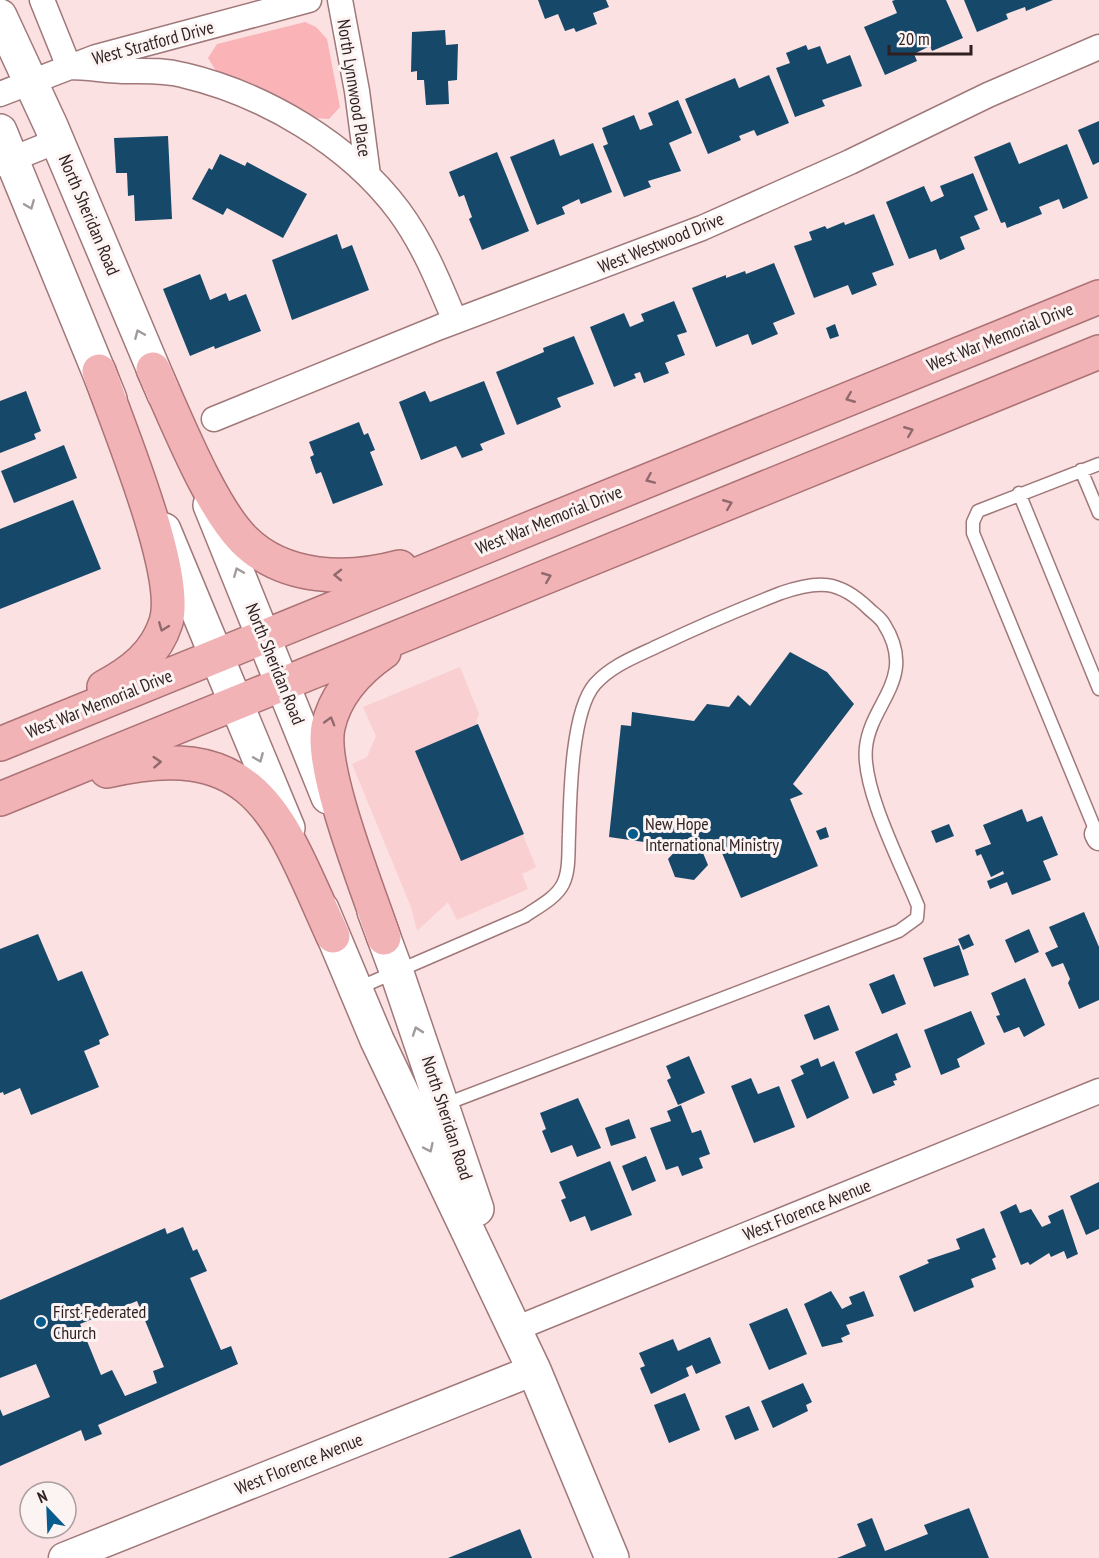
<svg xmlns="http://www.w3.org/2000/svg" width="1099" height="1558" viewBox="0 0 1099 1558" font-family="'PT Sans Narrow',sans-serif">
  <style>
    .built { fill: #f9cfd1 }
    .green { fill: #fab3b7 }
    .building { fill: #16486a; fill-rule: evenodd }
    .lines { fill: none; stroke-linecap: round; stroke-linejoin: round }
    .service-casing { stroke: #a0787a; stroke-width: 15 }
    .minor-casing { stroke: #a0787a; stroke-width: 27 }
    .tertiary-casing { stroke: #a0787a; stroke-width: 33 }
    .secondary-casing { stroke: #a0787a; stroke-width: 36 }
    .trunk-casing { stroke: #ab7376; stroke-width: 36 }
    .service { stroke: #fff; stroke-width: 12 }
    .minor { stroke: #fff; stroke-width: 24 }
    .tertiary { stroke: #fff; stroke-width: 30 }
    .secondary { stroke: #fff; stroke-width: 33 }
    .trunk { stroke: #f2b3b7; stroke-width: 33 }
    .oneway { stroke: #a19a9b }
    .oneway2 { stroke: #90696c }
    .poi-dot { fill: #075c8e; stroke: #fcf3f3; stroke-width: 2 }
    .labels { text-anchor: middle; stroke-width: 6; stroke-linejoin: round; paint-order: stroke }
    .street-label { font-size: 18px; fill: #2f1f20; stroke: #fcf3f3 }
    .poi-label { font-size: 18px; fill: #2f1f20; stroke: #fcf3f3; text-anchor: start }
  </style>
  <rect width="100%" height="100%" fill="#fbe1e1"/>
  <!-- built -->
  <path class="built" d="M460 667 479 714 476 721 536 867 522 874 528 889 457 920 448 902 417 931 411 907 352 764 367 757 376 736 363 707Z"/>
  <!-- green -->
  <path class="green" d="M305 22 316 27 327 39 340 107 329 119 315 118 267 92 218 74 208 58 217 44Z"/>
  <!-- building -->
  <path class="building" d="M538 0H606L609 7 593 13 597 24 576 32 574 28 565 31 558 14 545 19Z
    M895 0H946L963 38 932 51 930 46 914 54 917 61 885 75 864 27 897 13 892 1Z
    M964 0H1053L1026 11 1025 7 1006 14 1008 19 977 32Z
    M445 30 446 45 458 44 457 80 448 81 449 104 426 105 424 80H417V71L411 72 412 32Z
    M806 45 808 50 820 46 827 64 850 55 862 86 822 100 825 106 795 117 776 68 790 63 786 53Z
    M769 75 789 123 757 136 754 130 739 136 741 140 708 154 685 99 735 78 739 88Z
    M678 100 692 133 669 143 681 171 648 181 651 187 624 197 603 146 608 144 602 128 634 115 640 130 653 125 648 113Z
    M1099 121V162L1093 165 1078 130Z
    M168 136 172 219 135 221 134 195 128 196 127 173H116L114 138Z
    M554 139 560 156 593 143 612 192 581 204 579 199 562 207 565 214 537 225 510 157Z
    M1010 142 1019 164 1067 144 1088 198 1063 209 1059 199 1039 207 1042 214 1007 228 1005 222 1001 223 974 157Z
    M497 152 529 231 482 250 469 219 472 217 464 195 459 197 449 172Z
    M220 154 245 166 247 162 307 194 283 238 227 208 223 215 192 199 209 168 212 170Z
    M973 173 988 210 974 216 980 229 960 237 965 249 940 260 936 249 909 259 886 202 924 186 931 202 944 196 940 186Z
    M874 214 894 265 872 273 877 285 852 295 848 285 814 298 794 246 812 240 809 232 825 226 827 229 844 222 845 225Z
    M337 234 342 249 352 245 369 290 292 320 272 260Z
    M774 263 795 314 773 323 778 334 752 345 748 334 716 347 692 288 726 275V278L745 271 746 274Z
    M200 274 210 300 226 293 229 301 246 294 261 331 215 349 214 346 190 356 163 289Z
    M674 301 687 332 677 335 685 355 665 363 669 373 644 383 640 372 634 374 636 378 614 387 590 327 624 313 630 327 644 321 641 314Z
    M835 324 839 336 830 339 826 328Z
    M574 336 594 384 557 398 561 407 517 425 496 372 544 352 543 348Z
    M484 381 505 434 480 444 483 450 462 458 456 446 421 460 399 402 425 391 430 402Z
    M26 391 41 431 34 434 36 439 0 453V401Z
    M359 422 364 435 368 433 375 450 370 452 383 485 333 504 321 472 316 474 310 457 314 455 309 442Z
    M64 445 77 478 14 503 1 471Z
    M73 500 101 569 0 609V529Z
    M790 652 827 672 854 704 793 784 803 794 790 799 818 866 741 898 722 853 698 849V853H703L708 865 694 880 675 877 668 859 679 847 609 837 621 725 631 726 632 712 694 721 707 704 729 707 738 695 750 706Z
    M478 724 524 834 461 861 415 751Z
    M1022 809 1027 822 1042 816 1058 855 1043 861 1051 880 1012 895 1007 882 990 889 987 881 1004 874 1003 871 991 877 981 854 977 856 975 850 991 844 983 825Z
    M949 824 954 836 936 843 931 831Z
    M826 827 829 837 820 840 816 831Z
    M1084 912 1099 947V1000L1079 1009 1068 983 1070 979 1063 963 1052 967 1045 953 1058 947 1049 927Z
    M1029 929 1039 952 1015 963 1005 940Z
    M38 934 58 981 82 971 109 1035 99 1040 100 1044 84 1051 99 1087 31 1115 20 1088 4 1095 3 1092 0 1093V949Z
    M969 934 974 945 963 950 958 939Z
    M959 945 969 975 934 987 923 958Z
    M894 974 906 1004 882 1014 869 984Z
    M1025 978 1045 1025 1024 1037 1019 1027 1004 1033 996 1016 1000 1015 991 993Z
    M829 1005 839 1030 814 1040 804 1015Z
    M971 1011 985 1044 957 1059 960 1067 941 1075 924 1030Z
    M897 1033 911 1067 895 1074 897 1080 893 1081 895 1085 873 1094 855 1052Z
    M689 1056 705 1093 678 1105 667 1080 671 1078 666 1066Z
    M818 1058 821 1067 834 1061 849 1098 807 1119 791 1080 804 1074 800 1066Z
    M751 1078 758 1094 779 1086 795 1127 754 1143 731 1086Z
    M578 1098 601 1148 577 1157 572 1145 551 1153 542 1131 546 1129 540 1113Z
    M681 1105 692 1133 701 1130 710 1154 699 1158 703 1168 682 1176 678 1166 666 1170 650 1128 671 1121 667 1111Z
    M629 1119 636 1138 611 1146 605 1128Z
    M646 1156 656 1181 632 1191 622 1166Z
    M610 1161 632 1215 591 1231 585 1216 570 1222 561 1200 566 1198 559 1182Z
    M1099 1182V1229L1086 1235 1070 1196Z
    M1016 1204 1020 1213 1031 1209 1042 1227 1051 1223 1048 1216 1063 1209 1078 1254 1067 1259 1064 1251 1051 1257 1049 1253 1030 1265 1028 1262 1021 1265 1000 1212Z
    M183 1227 193 1251 197 1249 207 1271 190 1278 221 1350 231 1346 238 1364 98 1425 102 1434 85 1441 81 1430 0 1466V1409L3 1416 50 1397 36 1364 0 1378V1300L165 1228 167 1234ZM137 1301 164 1367 153 1371 157 1383 125 1396 112 1370 101 1375 80 1324Z
    M984 1228 996 1257 992 1259 996 1269 971 1279 974 1287 914 1312 899 1276 929 1263 927 1260 960 1249 956 1239Z
    M831 1291 842 1309 852 1304 849 1297 864 1291 874 1316 846 1325 850 1334 841 1338 843 1342 822 1347 804 1304Z
    M787 1308 807 1354 769 1370 749 1324Z
    M710 1337 721 1363 696 1374 692 1365 686 1368 689 1376 651 1394 640 1368 645 1366 639 1353 673 1339 678 1351Z
    M803 1383 812 1402 806 1405 808 1411 773 1428 761 1401Z
    M685 1393 700 1430 669 1443 654 1405Z
    M749 1406 759 1430 735 1440 725 1416Z
    M969 1508 989 1558H837L866 1546 857 1524 872 1518 885 1551 928 1534 924 1525Z
    M520 1529 532 1558H448Z"/>
  <g class="lines">
    <!-- service casing -->
    <g class="service-casing">
      <path id="service" d="M1081 470 1099 513
        M1019 493 1099 689
        M1097 834 973 533V522L978 511 1099 464
        M356 989 525 916C538 907 556 898 563 884 570 870 568 850 569 835 570 799 571 711 595 684 612 665 637 656 660 645 700 626 740 609 781 593 818 580 839 580 868 608 873 613 881 618 884 624 918 678 871 702 866 747 861 788 902 866 918 906L917 918 899 931 443 1105"/>
    </g>
    <!-- minor casing -->
    <g class="minor-casing">
      <path id="minor" d="M42 0 69 67C89 67 108 71 128 71 146 71 164 70 183 75 264 94 349 144 399 211 424 245 439 283 455 321
        M340 0 357 91 368 175
        M0 94 96 57 309 0
        M0 164 57 141
        M214 419 440 327 702 228 850 162 988 95 1099 47
        M1097 834 1099 838
        M515 1329 1099 1091"/>
    </g>
    <!-- tertiary casing -->
    <g class="tertiary-casing">
      <path id="tertiary" d="M64 1558 534 1370"/>
    </g>
    <!-- secondary casing -->
    <g class="secondary-casing">
      <path id="secondary" d="M0 16 51 126 164 394
        M0 131 110 399
        M210 505 328 797
        M164 530 288 828
        M322 909 377 1040 534 1370 612 1558
        M374 911 397 973 477 1209"/>
    </g>
    <!-- trunk casing -->
    <g class="trunk-casing">
      <path id="trunk" d="M153 369C175 416 209 505 244 540 284 580 348 581 400 567
        M99 371C117 424 181 574 166 622 156 654 132 672 104 687
        M0 744 1099 297
        M107 771C259 735 280 820 333 936
        M0 799 1099 352
        M384 938C369 892 319 770 328 727 335 695 358 670 384 652"/>
    </g>
    <!-- service -->
    <use href="#service" class="service"/>
    <!-- minor -->
    <use href="#minor" class="minor"/>
    <!-- tertiary -->
    <use href="#tertiary" class="tertiary"/>
    <!-- secondary -->
    <use href="#secondary" class="secondary"/>
    <!-- trunk -->
    <use href="#trunk" class="trunk"/>
  </g>
  <!-- one-way arrows -->
  <defs><path id="oneway-chevron" d="M-2-3.5L2.5 0L-2 3.5" fill="none" stroke-width="1.6" stroke-linecap="round" stroke-linejoin="round" transform="scale(1.5)"/></defs>
  <g class="oneway">
    <use href="#oneway-chevron" transform="translate(30 205) rotate(68)"/>
    <use href="#oneway-chevron" transform="translate(139 334) rotate(-113)"/>
    <use href="#oneway-chevron" transform="translate(238 572) rotate(-112)"/>
    <use href="#oneway-chevron" transform="translate(259 758) rotate(67)"/>
    <use href="#oneway-chevron" transform="translate(417 1031) rotate(-109)"/>
    <use href="#oneway-chevron" transform="translate(429 1148) rotate(65)"/>
  </g>
  <g class="oneway2">
    <use href="#oneway-chevron" transform="translate(850 398) rotate(158)"/>
    <use href="#oneway-chevron" transform="translate(909 431) rotate(-22)"/>
    <use href="#oneway-chevron" transform="translate(650 479) rotate(157)"/>
    <use href="#oneway-chevron" transform="translate(728 504) rotate(-22)"/>
    <use href="#oneway-chevron" transform="translate(338 575) rotate(-179)"/>
    <use href="#oneway-chevron" transform="translate(547 577) rotate(-22)"/>
    <use href="#oneway-chevron" transform="translate(163 627) rotate(111)"/>
    <use href="#oneway-chevron" transform="translate(330 721) rotate(-74)"/>
    <use href="#oneway-chevron" transform="translate(157 762) rotate(-4)"/>
  </g>
  <!-- markers -->
  <g class="poi-dot">
    <circle cx="633" cy="834" r="6"/>
    <circle cx="41" cy="1322" r="6"/>
  </g>
  <g class="labels">
    <!-- street labels -->
    <g class="street-label">
      <text transform="translate(153 43) rotate(-15)" y="6">West Stratford Drive</text>
      <text transform="translate(354 88) rotate(81)" y="6">North Lynnwood Place</text>
      <text transform="translate(89 215) rotate(67)" y="6">North Sheridan Road</text>
      <text transform="translate(661 243) rotate(-22)" y="6">West Westwood Drive</text>
      <text transform="translate(1000 337) rotate(-22)" y="6">West War Memorial Drive</text>
      <text transform="translate(549 520) rotate(-22)" y="6">West War Memorial Drive</text>
      <text transform="translate(275 664) rotate(68)" y="6">North Sheridan Road</text>
      <text transform="translate(99 704) rotate(-22)" y="6">West War Memorial Drive</text>
      <text transform="translate(447 1118) rotate(72)" y="6">North Sheridan Road</text>
      <text transform="translate(807 1210) rotate(-22)" y="6">West Florence Avenue</text>
      <text transform="translate(299 1464) rotate(-22)" y="6">West Florence Avenue</text>
    </g>
    <!-- poi labels -->
    <g class="poi-label">
      <text x="645" y="830">New Hope<tspan x="645" dy="21">International Ministry</tspan></text>
      <text x="53" y="1318">First Federated<tspan x="53" dy="21">Church</tspan></text>
    </g>
  </g>
  <!-- north arrow -->
  <g transform="translate(48 1510) rotate(337)"><circle r="28" fill="#fcf3f3" stroke="#aa9e9f" stroke-width="1.5"/>
  <path d="M0-4.5L10 22L0 15L-10 22Z" fill="#075c8e"/>
  <text y="-9" font-size="16" font-weight="bold" text-anchor="middle" fill="#2f1f20">N</text>
  </g>
  <!-- scale -->
  <path d="M889 45v9h82v-9" fill="none" stroke="#2f1f20" stroke-width="3"/>
  <text x="898" y="45" font-size="18" fill="#2f1f20" stroke="#fcf3f3" stroke-width="4.5" paint-order="stroke">20 m</text>
</svg>
